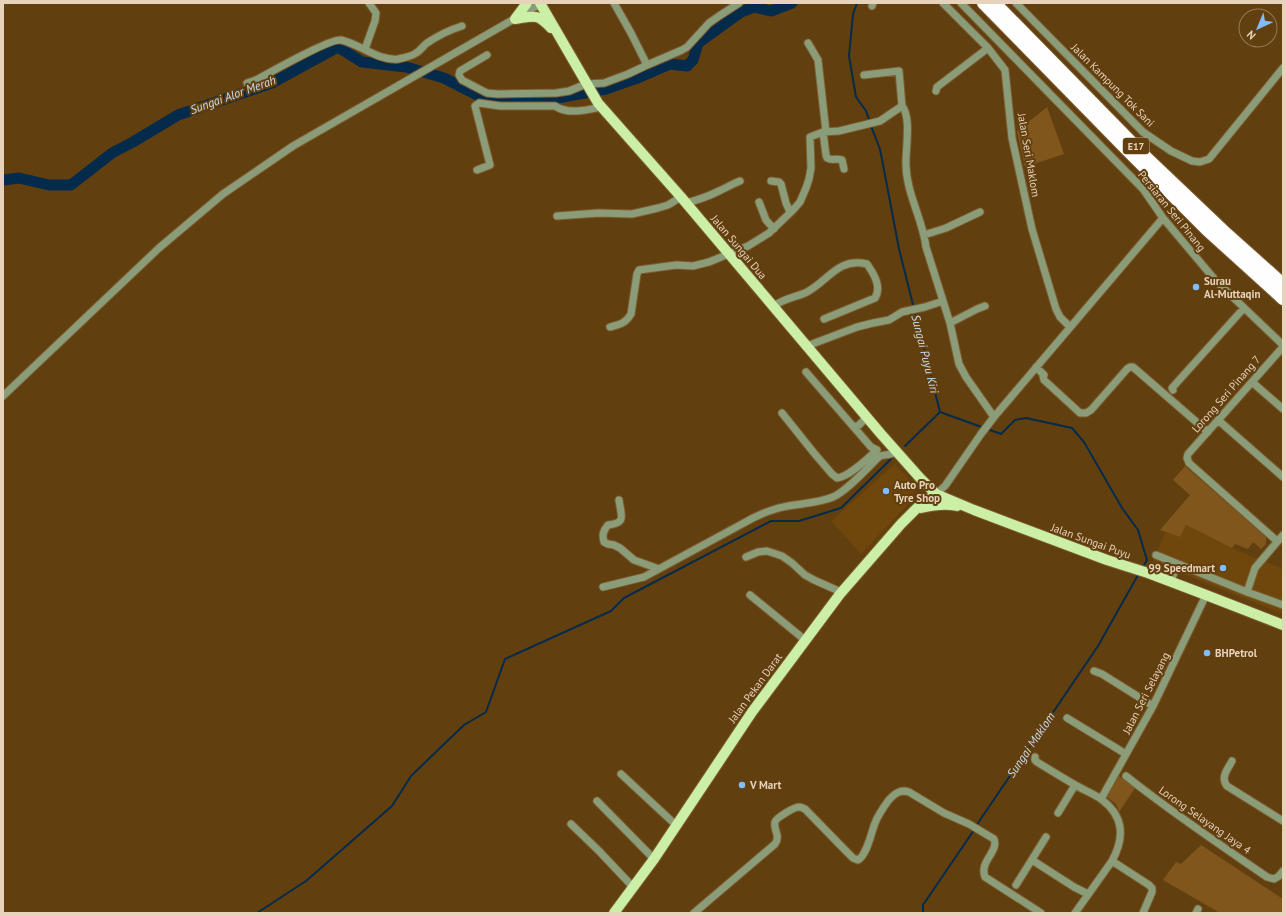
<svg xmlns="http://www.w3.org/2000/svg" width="1286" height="916" viewBox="0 0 1286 916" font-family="'PT Sans',sans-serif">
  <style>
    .built { fill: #6f470d }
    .green { fill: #81561d }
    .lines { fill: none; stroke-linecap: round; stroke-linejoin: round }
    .stream { stroke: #052b4c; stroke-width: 2 }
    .river { stroke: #052b4c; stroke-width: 11 }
    .minor-casing { stroke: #7d5c31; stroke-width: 9 }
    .major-casing { stroke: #7d5c31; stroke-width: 12 }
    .highway-casing { stroke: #7d5c31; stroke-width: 14 }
    .minor { stroke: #8a9c78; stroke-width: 7 }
    .major { stroke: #cbefa5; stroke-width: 10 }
    .highway { stroke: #fefefe; stroke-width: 12 }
    .poi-dot { fill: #80bdfa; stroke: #623f0f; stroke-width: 1.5 }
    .labels { text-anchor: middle; stroke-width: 4; stroke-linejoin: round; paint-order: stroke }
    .shield { fill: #623f0f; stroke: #bfa687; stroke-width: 1 }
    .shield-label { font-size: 10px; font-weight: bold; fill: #e7d2bb }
    .street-label { font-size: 11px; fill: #e7d2bb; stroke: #623f0f }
    .poi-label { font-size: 11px; font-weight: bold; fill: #e7d2bb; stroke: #623f0f; text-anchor: start }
    .water-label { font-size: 12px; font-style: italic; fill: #cbdced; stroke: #623f0f }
  </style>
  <rect width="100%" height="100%" fill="#623f0f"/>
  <!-- built -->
  <path class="built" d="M895 464 914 485 912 500 861 554 831 521Z
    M1185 525 1238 551 1283 569V614L1153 562 1165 532 1180 537Z"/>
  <!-- green -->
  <path class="green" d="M1047 107 1064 154 1025 167 1017 131Z
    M1185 466 1266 537V544L1261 549 1253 542 1248 549 1235 544 1232 548 1186 525 1180 537 1160 530 1190 495 1173 480Z
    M1119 776 1135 788 1119 812 1116 804 1107 797Z
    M1201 845 1283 899V913H1220L1163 880 1176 862 1181 864Z"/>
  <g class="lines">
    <!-- stream -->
    <path class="stream" d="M857 3 853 14 849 56 856 97 866 111 870 122
      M871 126 880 149 899 249 940 412 1001 434 1015 420 1026 418 1072 428 1084 442 1122 508 1138 530 1147 560 1144 565
      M905 446 940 412
      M976 826 1098 646 1138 575
      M257 913 306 881 392 806 411 776 464 725 486 712 505 659 611 611 624 598 771 521H799L841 508 892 458
      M923 913V905L974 830"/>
    <!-- river -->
    <path class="river" d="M3 180 19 178 49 185H71L112 153 133 142 178 115 272 83 338 47 362 62 406 67 444 78 487 100 541 101 606 89 640 77 670 64 687 66 693 60 698 43 741 12 754 7 771 11 792 3"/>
    <!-- minor casing -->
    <g class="minor-casing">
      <path id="minor" d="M614 3 631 33 647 65
        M943 3 988 48 1005 70 1012 138 1032 229 1056 309 1060 317 1070 327
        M961 3 1143 189 1163 218 1216 281 1283 345
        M1016 3 1143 132 1171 151 1192 161 1200 162 1209 159 1283 68
        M872 6 873 3
        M808 43 818 60 826 132
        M365 49 375 21 376 13 369 3
        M487 55 460 71 459 75 462 80 487 93 498 94 556 93 569 91 586 84 604 83 628 74 647 65 682 50 687 47 709 23 719 16 739 3
        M864 75 899 71 902 106C912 117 905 152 906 166 907 195 923 220 926 247L950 323 959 364 966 377 994 417
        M247 83 256 80C269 73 330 38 341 40 360 44 378 61 398 59 403 58 412 56 416 53 420 51 423 46 427 43 439 35 449 30 462 26
        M936 91 937 87 988 48
        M823 132 826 155 827 158C832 161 837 158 842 160L844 169
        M477 170 490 165 475 106 479 103 500 106H555C568 115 587 110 601 107
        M771 181 779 182 781 184 786 203 790 212
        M759 202 766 220 774 229
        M686 203C698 200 709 196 719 191 726 188 732 184 740 181
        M557 216 599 213 632 214 658 208 668 205 681 197
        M924 235 946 228 980 212
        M774 306C785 298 793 298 805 293 828 282 837 257 867 264 874 274 882 287 875 298L824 319
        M950 323 977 309 985 306
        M610 327C620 324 625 324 631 314L637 274 639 270 676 265 693 266 709 262 748 246 769 233 793 210 800 202 806 188 809 179 811 168 810 137 823 132 839 131 880 121 902 106
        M807 346 857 327 873 323 889 320 902 312 925 307 943 301
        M1036 367 1044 375 1043 376 1044 380 1080 413H1086L1091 410 1127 369 1130 367H1133L1208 432
        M1252 382 1283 409
        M1173 390 1172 388 1244 308
        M3 396 159 248 223 194 293 146 542 3
        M782 413 814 453 832 474 837 478C849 477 868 458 877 450L871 447 806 372
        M1218 420 1283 477
        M854 427 859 425 867 417
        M936 494 945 486 981 434 994 417 1163 218
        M619 500C621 516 627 523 608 525 603 531 602 535 604 542L608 544 614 545 620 548 634 560 659 569
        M1277 541 1189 463 1187 458 1188 454 1283 347
        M1156 555 1247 592 1283 605
        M746 557 758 552 767 551 782 556 792 563 805 575 814 580 841 592
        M1170 582 1178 564
        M603 587 644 577 742 524C757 515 770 509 788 506 803 503 819 503 833 497 847 491 868 467 880 456 886 454 891 456 896 451
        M1247 592 1255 568 1283 535
        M750 595 805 640
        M1094 671 1102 674 1153 706
        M1067 718 1126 754
        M1035 757V760L1037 762C1050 770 1063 778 1077 786 1084 790 1094 794 1101 799 1124 816 1125 837 1112 861L1075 913
        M1232 761C1228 769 1220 777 1227 786L1283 821
        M621 774 677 826
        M1126 776C1171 812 1219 844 1267 877L1274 879 1279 876 1283 871
        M1101 799 1153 706 1206 595
        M597 801 654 859
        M1058 813 1075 785
        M571 824 599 851 633 887
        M1032 860 1074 887 1088 894
        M1112 861 1149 885 1152 888V892L1143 913
        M1016 885 1046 837
        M694 913 775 844C781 835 773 830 775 822 776 818 794 807 799 807 801 807 803 808 805 809L845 850 853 858 858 860C867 855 871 833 875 823 878 815 883 808 888 801 894 794 900 789 909 792L944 813 969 824 994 839C999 852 979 861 985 877L1041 913
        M1196 913 1198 909"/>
    </g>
    <!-- major casing -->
    <g class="major-casing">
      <path id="major" d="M540 3 598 103 681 197 881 434 920 478 936 494 974 510 1107 560 1148 573 1206 595 1283 625
        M515 19C535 16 537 13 551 28
        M515 19 527 3
        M921 508C933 505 945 503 957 506
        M614 913 654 859 752 712 840 594 901 524 922 503 936 494"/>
    </g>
    <!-- highway casing -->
    <g class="highway-casing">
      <path id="highway" d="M983 3 1128 151 1207 230 1283 299
        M995 3 1145 156 1227 234 1283 284"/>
    </g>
    <!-- minor -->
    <use href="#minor" class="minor"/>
    <!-- major -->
    <use href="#major" class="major"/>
    <!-- highway -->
    <use href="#highway" class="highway"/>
  </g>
  <!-- markers -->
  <g class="poi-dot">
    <circle cx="1196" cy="287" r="4"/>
    <circle cx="886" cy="491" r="4"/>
    <circle cx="1223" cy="568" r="4"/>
    <circle cx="1207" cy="653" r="4"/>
    <circle cx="742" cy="785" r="4"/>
  </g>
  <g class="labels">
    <!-- shield labels -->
    <rect class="shield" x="1123" y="138" width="26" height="16" rx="3"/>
    <g class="shield-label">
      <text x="1136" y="150">E17</text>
    </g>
    <!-- street labels -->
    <g class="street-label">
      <text transform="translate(1113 85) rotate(45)" y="4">Jalan Kampung Tok Sani</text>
      <text transform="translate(1029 155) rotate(80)" y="4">Jalan Seri Maklom</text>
      <text transform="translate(1172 211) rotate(51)" y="4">Persiaran Seri Pinang</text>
      <text transform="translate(739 247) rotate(50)" y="4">Jalan Sungai Dua</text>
      <text transform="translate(1226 394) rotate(-49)" y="4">Lorong Seri Pinang 7</text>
      <text transform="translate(1091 541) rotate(20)" y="4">Jalan Sungai Puyu</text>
      <text transform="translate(755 688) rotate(-54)" y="4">Jalan Pekan Darat</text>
      <text transform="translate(1146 693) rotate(-63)" y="4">Jalan Seri Selayang</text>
      <text transform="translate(1205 820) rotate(35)" y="4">Lorong Selayang Jaya 4</text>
    </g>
    <!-- poi labels -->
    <g class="poi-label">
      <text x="1204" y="285">Surau<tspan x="1204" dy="13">Al-Muttaqin</tspan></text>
      <text x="894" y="489">Auto Pro<tspan x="894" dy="13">Tyre Shop</tspan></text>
      <text x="1215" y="572" text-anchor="end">99 Speedmart</text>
      <text x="1215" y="657">BHPetrol</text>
      <text x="750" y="789">V Mart</text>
    </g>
    <!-- water labels -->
    <g class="water-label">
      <text transform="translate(233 95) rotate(-20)" y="4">Sungai Alor Merah</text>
      <text transform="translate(925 354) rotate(76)" y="4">Sungai Puyu Kiri</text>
      <text transform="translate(1031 745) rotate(-56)" y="4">Sungai Maklom</text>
    </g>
  </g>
  <!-- border -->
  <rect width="1286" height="916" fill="none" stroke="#e7d2bb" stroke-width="8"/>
  <!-- north arrow -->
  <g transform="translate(1258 28) rotate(224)"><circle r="19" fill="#623f0f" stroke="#977a54"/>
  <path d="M0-3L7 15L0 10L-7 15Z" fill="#80bdfa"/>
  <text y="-6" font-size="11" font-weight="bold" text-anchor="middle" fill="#e7d2bb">N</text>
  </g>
</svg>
